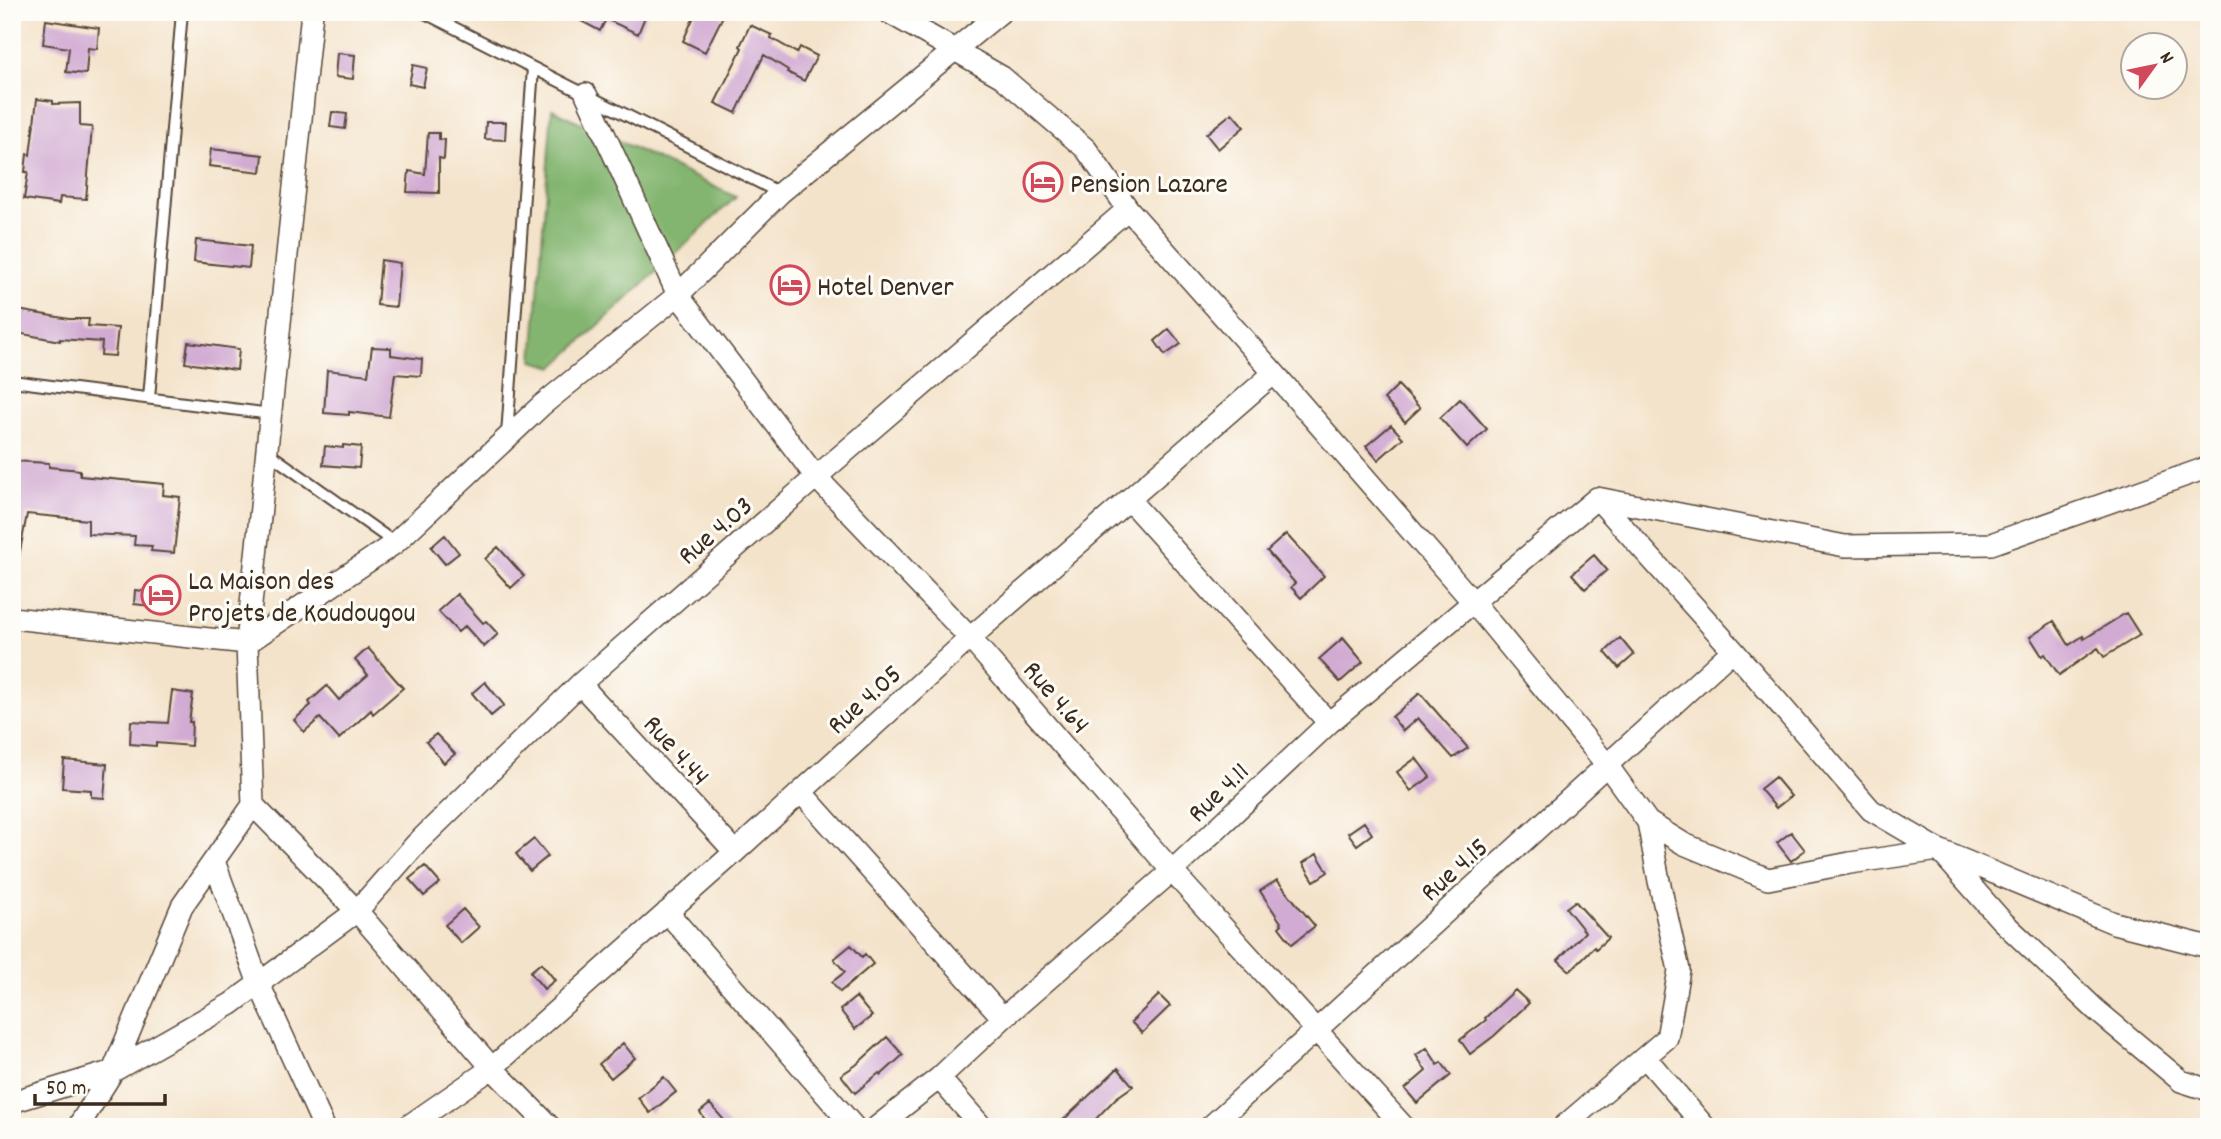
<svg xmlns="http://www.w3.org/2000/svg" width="2221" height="1139" viewBox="0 0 2221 1139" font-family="Dekko,sans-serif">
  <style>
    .forest { fill: #83b56f; stroke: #5f7046; stroke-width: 2 }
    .building { fill: #d2abd3 }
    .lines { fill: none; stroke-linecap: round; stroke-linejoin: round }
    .lane-casing { stroke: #574638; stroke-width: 14 }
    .street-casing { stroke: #574638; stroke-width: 24 }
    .lane { stroke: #fff; stroke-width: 10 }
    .street { stroke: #fff; stroke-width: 21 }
    .labels { text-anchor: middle; stroke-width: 6; stroke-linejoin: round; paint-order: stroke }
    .poi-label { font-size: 28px; fill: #3b2a1e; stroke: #fdfcf7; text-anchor: start }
    .street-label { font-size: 28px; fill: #3b2a1e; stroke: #fdfcf7 }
  </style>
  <rect width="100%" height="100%" fill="#fdfcf7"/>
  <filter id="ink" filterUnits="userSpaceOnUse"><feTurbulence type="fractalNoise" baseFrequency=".0143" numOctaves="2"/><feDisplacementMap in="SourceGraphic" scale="14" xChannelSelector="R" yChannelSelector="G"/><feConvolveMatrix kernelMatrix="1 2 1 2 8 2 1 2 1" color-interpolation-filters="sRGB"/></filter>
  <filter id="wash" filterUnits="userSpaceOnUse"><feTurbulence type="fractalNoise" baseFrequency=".00686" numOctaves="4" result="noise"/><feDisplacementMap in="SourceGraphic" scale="28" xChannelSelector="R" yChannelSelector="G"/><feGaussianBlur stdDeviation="1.57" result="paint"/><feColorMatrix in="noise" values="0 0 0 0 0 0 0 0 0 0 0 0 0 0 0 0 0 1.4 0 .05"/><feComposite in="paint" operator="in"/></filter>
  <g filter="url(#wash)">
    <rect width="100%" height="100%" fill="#f4e3cb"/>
    <!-- forest -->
    <path class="forest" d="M552 109 736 197 554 367 533 361Z"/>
    <g id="blocks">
      <!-- building -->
      <path class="building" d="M564 12H647L638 34 606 19 600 31Z
        M696 12H725L705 52 683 41Z
        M46 20 99 28 97 49 88 48 86 74 66 72 69 48 43 44Z
        M750 25 772 35 771 38 797 53 800 47 817 56 804 81 787 72 788 70 764 55 736 113 715 103 742 48 740 46Z
        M337 53 355 55 353 79 335 77Z
        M413 65 427 68 423 87 409 84Z
        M37 99 53 101V104L80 103V126L92 127 86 199 60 197 59 204 24 199 28 172H25L27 154 30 155Z
        M332 112 347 114 345 129 330 127Z
        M1232 113 1244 127 1218 149 1206 134Z
        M486 122H506L505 140 485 139Z
        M428 133H439V139L445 140 444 159 439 158V193L407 192 409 171 425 174Z
        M211 149 263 155 261 172 209 166Z
        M196 240 251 246 249 268 194 262Z
        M381 260 400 263 396 307 377 305Z
        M12 309 69 319H89L88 326 118 328 115 356 101 355 102 342 60 339V341L12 332Z
        M1169 329 1181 344 1165 355 1155 341Z
        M188 342 239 349 237 370 185 363Z
        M372 347 391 348V355L422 359 421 376 395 374 389 417 349 412V415L324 413 327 370 368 375Z
        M1398 385 1420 408 1405 422 1384 399Z
        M1460 399 1487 429 1467 448 1440 418Z
        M1391 425 1403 438 1378 460 1366 446Z
        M343 445 361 447 359 468 323 465 325 446 343 448Z
        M12 461 49 463V467L80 470V476L164 484 163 495 180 497 174 553 151 551 152 546 134 545 135 536 88 534V520L27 514 18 562H12Z
        M1286 534 1324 576 1301 598 1291 587 1295 583 1267 551Z
        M445 535 459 553 445 564 431 547Z
        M498 547 524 576 511 588 485 559Z
        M1594 555 1607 570 1585 589 1572 574Z
        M135 590 152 592 151 606 134 604Z
        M457 594 483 623 486 621 498 634 484 647 465 626 458 632 438 611Z
        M2126 613 2140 635 2104 657 2098 648 2059 675 2045 654 2042 656 2030 637 2054 621 2069 645 2083 636 2084 639Z
        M1343 638 1363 662 1340 682 1319 659Z
        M1620 638 1634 655 1619 668 1605 652Z
        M368 648 403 688 373 714 371 710 339 739 320 718 304 732 294 720 311 705 309 702 327 686 339 700 368 675 355 660Z
        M485 682 504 705 491 716 472 693Z
        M172 691 193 694 189 722H192L191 746 156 743V746L130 744 131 721 168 723Z
        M1420 693 1468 748 1453 758 1418 718 1403 731 1392 717Z
        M436 734 455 754 444 763 426 742Z
        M1416 758 1430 777 1411 791 1397 772Z
        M64 760 107 764 104 798 91 797V790L62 788Z
        M1775 777 1791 796 1776 808 1760 789Z
        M1364 822 1372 834 1357 845 1348 833Z
        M1791 832 1805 850 1791 861 1777 843Z
        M534 839 548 856 530 871 516 854Z
        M1317 854 1328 872 1314 881 1303 863Z
        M425 866 440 883 424 896 409 879Z
        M1277 880 1315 926 1292 944 1279 927 1282 924 1260 891Z
        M1575 901 1608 938 1596 949 1594 947 1570 971 1558 960 1585 932 1566 908Z
        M463 909 479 927 461 943 445 925Z
        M851 945 862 957 865 954 873 964 840 992 832 982 845 972 834 959Z
        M541 963 555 980 544 989 530 972Z
        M1515 990 1529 1003 1494 1036 1470 1054 1460 1040 1486 1020 1485 1018Z
        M1159 995 1170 1006 1142 1033 1131 1022Z
        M856 997 872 1016 855 1029 840 1010Z
        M887 1037 903 1055 881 1075 879 1073 855 1093 841 1075 856 1065Z
        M623 1043 635 1058 611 1078 599 1064Z
        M1427 1048 1438 1065 1441 1062 1451 1075 1417 1103 1405 1089 1426 1071 1416 1055Z
        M1118 1068 1133 1086 1116 1098 1088 1127H1056Z
        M664 1077 676 1092 650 1113 638 1098Z
        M710 1104 730 1127H710L700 1112Z"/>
    </g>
  </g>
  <g filter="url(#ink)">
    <use href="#blocks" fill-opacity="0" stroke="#574638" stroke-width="2"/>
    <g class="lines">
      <!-- lane casing -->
      <g class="lane-casing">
        <path id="lane" d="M423 12 780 193
          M12 381 271 414
          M149 398 182 12
          M507 435 533 68
          M267 452 395 543"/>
      </g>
      <!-- street casing -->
      <g class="street-casing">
        <path id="street" d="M888 12 1002 77 1086 149 1128 209 1274 373 1473 602 1607 765 1648 822 1684 844 1768 879 1850 863 1939 850 2001 920 2096 1010 2181 1081 2209 1090
          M586 94 678 295 816 477 970 638 1172 871 1404 1127
          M1597 498 1733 650 1871 810 1939 850 2114 923 2209 947
          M1597 498 1845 546 1991 544 2209 467
          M1130 501 1329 723
          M12 618 247 643
          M247 643 395 543 542 405 678 295 780 193 1001 12
          M580 684 735 852
          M801 792 1003 1018
          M253 805 357 911 492 1068 550 1127
          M214 861 259 984 324 1127
          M667 912 854 1127
          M1645 1057 1705 1127
          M939 1078 982 1127
          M12 1102 113 1071 182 906 253 805 247 643 312 12
          M81 1127V1122L113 1071 231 1004 357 911 417 843 580 684 816 477 1128 209
          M407 1127 492 1068 735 852 970 638 1274 373
          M877 1127 939 1078 1003 1018 1172 871 1329 723 1597 498
          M1210 1127 1733 650
          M1563 1127 1667 1038 1679 970 1659 881 1648 822"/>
      </g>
      <!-- lane -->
      <use href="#lane" class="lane"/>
      <!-- street -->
      <use href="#street" class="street"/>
    </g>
  </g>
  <!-- icons -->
  <defs>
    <g id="hotel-ring" transform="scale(2.0125)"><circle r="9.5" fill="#fdfcf7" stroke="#d1495b" stroke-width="1.5"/><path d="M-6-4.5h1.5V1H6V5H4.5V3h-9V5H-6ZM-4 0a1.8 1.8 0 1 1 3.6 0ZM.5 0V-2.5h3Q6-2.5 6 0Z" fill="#d1495b"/></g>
  </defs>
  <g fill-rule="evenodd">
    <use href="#hotel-ring" x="1043" y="182"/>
    <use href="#hotel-ring" x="790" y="285"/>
    <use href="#hotel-ring" x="161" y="595"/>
  </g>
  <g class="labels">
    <!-- poi labels -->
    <g class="poi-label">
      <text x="1070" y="192">Pension Lazare</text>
      <text x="817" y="295">Hotel Denver</text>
      <text x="188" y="589">La Maison des<tspan x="188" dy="32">Projets de Koudougou</tspan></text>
    </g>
    <!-- street labels -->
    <g class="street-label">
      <text transform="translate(714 529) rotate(-41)" y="10">Rue 4.03</text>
      <text transform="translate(1058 696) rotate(49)" y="10">Rue 4.64</text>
      <text transform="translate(863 698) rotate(-42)" y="10">Rue 4.05</text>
      <text transform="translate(678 749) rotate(48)" y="10">Rue 4.44</text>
      <text transform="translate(1217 791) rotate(-44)" y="10">Rue 4.11</text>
      <text transform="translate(1453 868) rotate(-42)" y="10">Rue 4.15</text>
    </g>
  </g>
  <!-- margin -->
  <rect width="2221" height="1139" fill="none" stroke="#fdfcf7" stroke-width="42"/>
  <!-- north arrow -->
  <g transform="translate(2154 66) rotate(57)"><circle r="33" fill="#fdfcf7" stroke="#afa8a0" stroke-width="2"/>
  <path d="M0-5L12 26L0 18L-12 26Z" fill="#d1495b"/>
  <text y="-10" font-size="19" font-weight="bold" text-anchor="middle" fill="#3b2a1e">N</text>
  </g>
  <!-- scale -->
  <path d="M35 1094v10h130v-10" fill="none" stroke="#3b2a1e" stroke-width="3.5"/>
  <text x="46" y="1094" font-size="21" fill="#3b2a1e" stroke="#fdfcf7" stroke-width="5" paint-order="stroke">50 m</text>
</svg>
